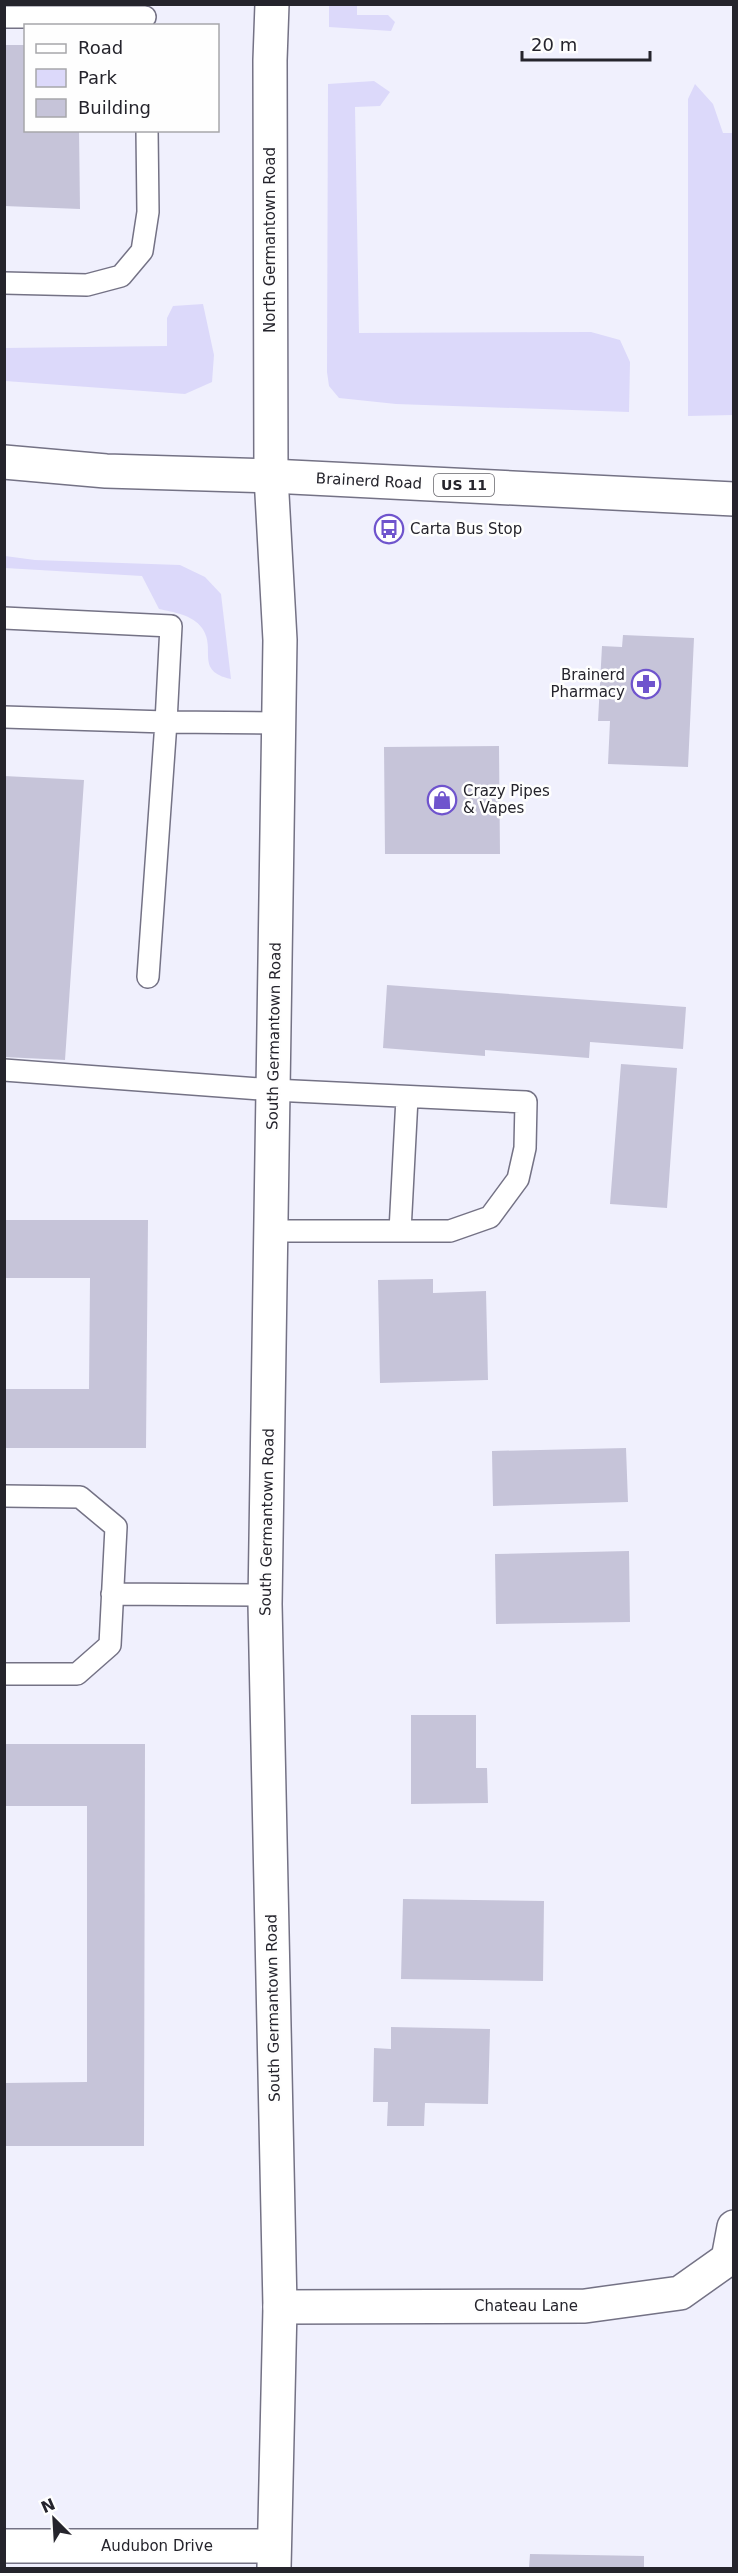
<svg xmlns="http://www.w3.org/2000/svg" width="738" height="2573" viewBox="0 0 738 2573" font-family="'DejaVu Sans',sans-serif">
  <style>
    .green { fill: #dcd9fa }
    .building { fill: #c6c4d9 }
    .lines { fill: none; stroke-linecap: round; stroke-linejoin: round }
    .service-casing { stroke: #747285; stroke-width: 24 }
    .minor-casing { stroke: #747285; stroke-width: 36 }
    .secondary-casing { stroke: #747285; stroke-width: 36 }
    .primary-casing { stroke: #747285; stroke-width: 36 }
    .service { stroke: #fff; stroke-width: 21 }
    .minor { stroke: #fff; stroke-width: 33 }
    .secondary { stroke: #fff; stroke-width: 33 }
    .primary { stroke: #fff; stroke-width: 33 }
    .labels { text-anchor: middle; stroke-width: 5; stroke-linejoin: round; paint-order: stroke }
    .shield { fill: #fefefe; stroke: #66656b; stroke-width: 1.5 }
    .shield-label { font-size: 14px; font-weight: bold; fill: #25242c }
    .street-label { font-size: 15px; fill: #25242c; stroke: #fefefe }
    .poi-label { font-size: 15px; fill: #25242c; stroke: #fefefe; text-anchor: start }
  </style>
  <rect width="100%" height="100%" fill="#f0f0fd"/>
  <!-- green -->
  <path class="green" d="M329 5H357V15H388L395 22 391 31 329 27Z
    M374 81 390 92 380 106 355 107 359 333 591 332 620 340 630 362 629 412 396 404 339 398 329 386 327 372 328 84Z
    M695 84 713 104 723 133H733V415L688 416V99Z
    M203 304 214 355 212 382 185 394 5 381V348L167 346V318L173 306Z
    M5 556 35 560 180 565 205 577 221 594 231 679C194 671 217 649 202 628 193 615 173 612 159 609L142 576 5 568Z"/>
  <!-- building -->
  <path class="building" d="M4 45H26V130H79L80 209 4 206Z
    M623 635 694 638 688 767 608 764 610 721H598L602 646 622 647Z
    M499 746 500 854H385L384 747Z
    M4 776 84 780 65 1060 4 1057Z
    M387 985 686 1007 683 1049 590 1042 589 1058 485 1050V1056L383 1048Z
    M621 1064 677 1068 667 1208 610 1204Z
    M4 1220H148L146 1448H4V1389H89L90 1278H4Z
    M433 1279V1293L486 1291 488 1380 380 1383 378 1280Z
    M626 1448 628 1502 493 1506 492 1451Z
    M629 1551 630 1622 496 1624 495 1554Z
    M411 1715H476V1768H487L488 1803 411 1804Z
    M4 1744H145L144 2146H4V2083L87 2082V1806H4Z
    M403 1899 544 1901 543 1981 401 1979Z
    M391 2027 490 2029 488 2104 425 2103 424 2126H387L388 2102H373L374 2048 391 2049Z
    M530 2554 644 2556V2568H529Z"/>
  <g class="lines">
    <!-- service casing -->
    <g class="service-casing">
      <path id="service" d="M4 17H145
        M4 283 87 285 121 276 142 251 148 212 147 130
        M4 618 171 626 166 722 279 723
        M4 717 166 722 148 977
        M4 1070 273 1090 526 1102 525 1148 518 1179 490 1217 450 1231H272
        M400 1231 407 1098
        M4 1496 80 1497 116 1527 110 1645 77 1674H4
        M112 1594 265 1595"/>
    </g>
    <!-- minor casing -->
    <g class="minor-casing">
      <path id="minor" d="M280 2307 585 2306 680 2293 728 2259 734 2227
        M4 2546H273"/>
    </g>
    <!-- secondary casing -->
    <g class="secondary-casing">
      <path id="secondary" d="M272 4 270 60 271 476 280 640 265 1604 280 2307 274 2568"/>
    </g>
    <!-- primary casing -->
    <g class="primary-casing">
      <path id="primary" d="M4 462 106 471 271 476 734 499"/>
    </g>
    <!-- service -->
    <use href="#service" class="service"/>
    <!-- minor -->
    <use href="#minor" class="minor"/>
    <!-- secondary -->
    <use href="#secondary" class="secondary"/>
    <!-- primary -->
    <use href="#primary" class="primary"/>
  </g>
  <!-- icons -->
  <defs>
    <g id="bus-ring" transform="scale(1.5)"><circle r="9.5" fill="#fefefe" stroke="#6f54cd" stroke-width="1.5"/><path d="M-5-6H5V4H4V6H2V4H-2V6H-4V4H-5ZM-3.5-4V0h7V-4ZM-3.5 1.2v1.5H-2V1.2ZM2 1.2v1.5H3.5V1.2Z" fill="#6f54cd"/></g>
    <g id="pharmacy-ring" transform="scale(1.5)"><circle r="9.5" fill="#fefefe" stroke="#6f54cd" stroke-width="1.5"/><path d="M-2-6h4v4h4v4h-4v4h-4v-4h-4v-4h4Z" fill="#6f54cd"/></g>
    <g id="shop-ring" transform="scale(1.5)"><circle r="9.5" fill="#fefefe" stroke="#6f54cd" stroke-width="1.5"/><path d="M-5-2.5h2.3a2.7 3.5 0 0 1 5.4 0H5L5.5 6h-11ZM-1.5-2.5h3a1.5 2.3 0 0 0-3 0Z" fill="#6f54cd"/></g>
  </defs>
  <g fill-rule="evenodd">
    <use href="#bus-ring" x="389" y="529"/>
    <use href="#pharmacy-ring" x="646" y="684"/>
    <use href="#shop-ring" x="442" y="800"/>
  </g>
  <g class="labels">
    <!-- shield labels -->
    <rect class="shield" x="434" y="474" width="60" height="22" rx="4.5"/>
    <g class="shield-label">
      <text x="464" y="490">US 11</text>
    </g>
    <!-- street labels -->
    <g class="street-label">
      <text transform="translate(270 240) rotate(-90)" y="5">North Germantown Road</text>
      <text transform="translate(369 481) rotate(3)" y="5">Brainerd Road</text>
      <text transform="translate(274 1036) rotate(-89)" y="5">South Germantown Road</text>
      <text transform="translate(267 1522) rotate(-89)" y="5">South Germantown Road</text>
      <text transform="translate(273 2008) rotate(-91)" y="5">South Germantown Road</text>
      <text x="526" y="2311">Chateau Lane</text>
      <text x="157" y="2551">Audubon Drive</text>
    </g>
    <!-- poi labels -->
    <g class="poi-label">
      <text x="410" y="534">Carta Bus Stop</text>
      <text x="625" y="680" text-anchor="end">Brainerd<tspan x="625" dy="17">Pharmacy</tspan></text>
      <text x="463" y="796">Crazy Pipes<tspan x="463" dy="17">&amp; Vapes</tspan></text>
    </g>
  </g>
  <!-- border -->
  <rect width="738" height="2573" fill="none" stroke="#25242c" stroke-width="12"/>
  <!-- legend -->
  <rect x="24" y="24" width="195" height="108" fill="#fefefe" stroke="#a7a7aa" stroke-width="1.5"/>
  <rect x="36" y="44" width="30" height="9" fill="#ffffff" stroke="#a7a7aa" stroke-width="1.5"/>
  <text x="78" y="54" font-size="18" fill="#25242c">Road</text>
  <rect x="36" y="69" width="30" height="18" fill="#dcd9fa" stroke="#a7a7aa" stroke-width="1.5"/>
  <text x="78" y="84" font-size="18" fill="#25242c">Park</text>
  <rect x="36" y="99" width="30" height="18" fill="#c6c4d9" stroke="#a7a7aa" stroke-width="1.5"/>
  <text x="78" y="114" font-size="18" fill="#25242c">Building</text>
  <!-- north arrow -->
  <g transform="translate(54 2519) rotate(336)" stroke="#fefefe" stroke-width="4.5" paint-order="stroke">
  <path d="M0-4.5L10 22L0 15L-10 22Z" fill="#25242c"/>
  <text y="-9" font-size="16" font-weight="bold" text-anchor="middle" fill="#25242c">N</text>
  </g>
  <!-- scale -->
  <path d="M522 51v9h128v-9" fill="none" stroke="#25242c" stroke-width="3"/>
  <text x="531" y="51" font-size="18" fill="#25242c" stroke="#fefefe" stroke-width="4.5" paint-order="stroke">20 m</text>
</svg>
